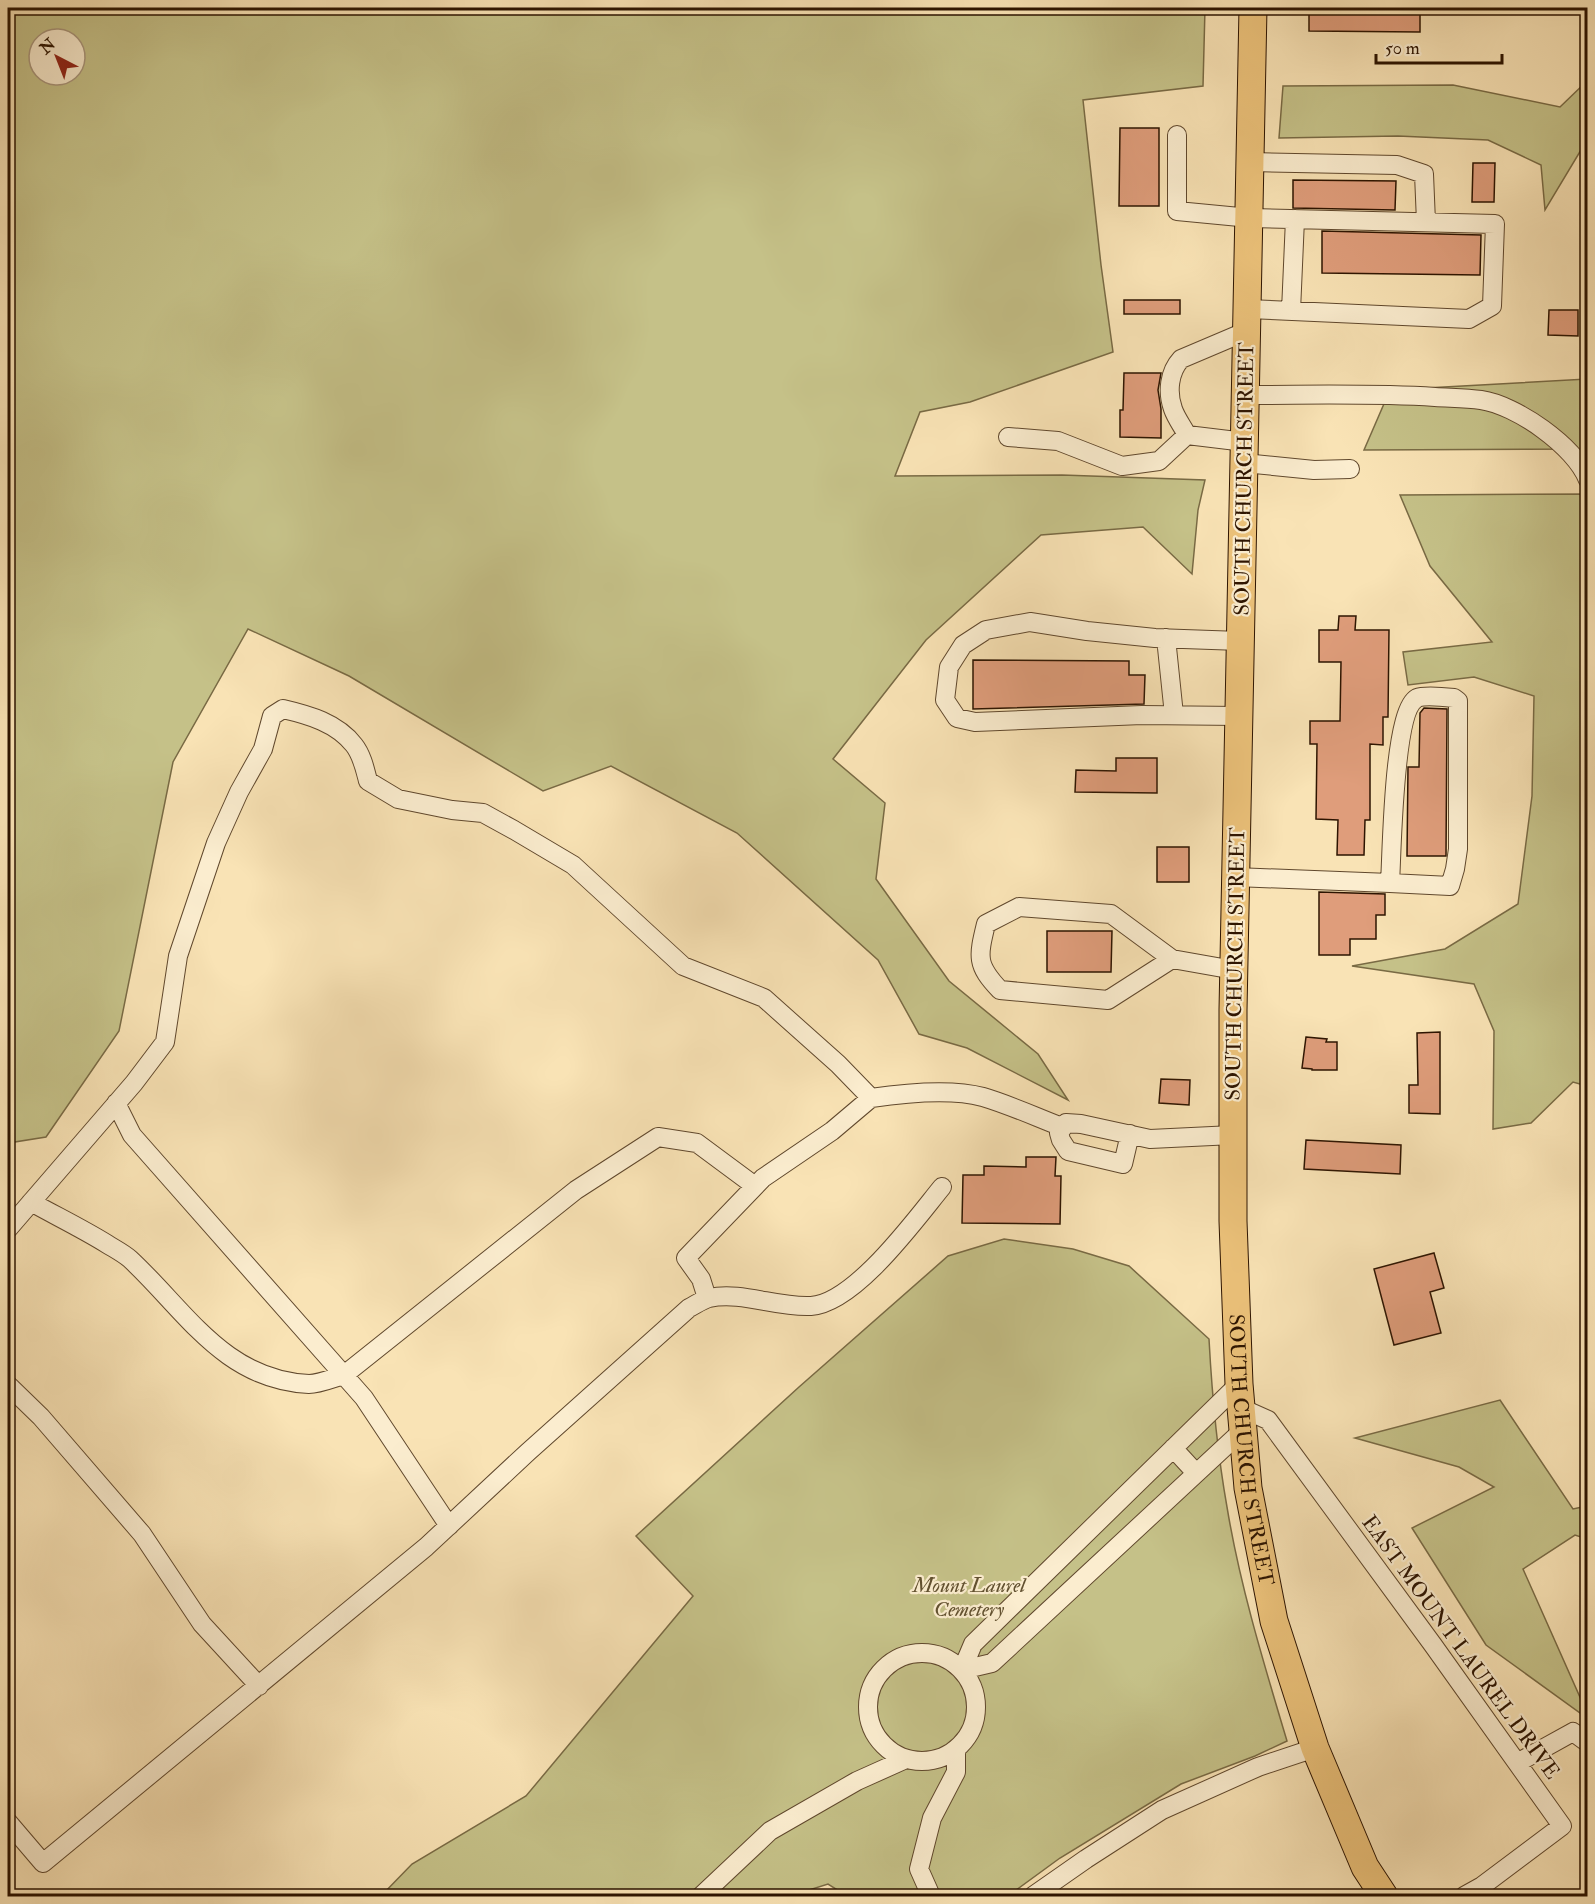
<svg xmlns="http://www.w3.org/2000/svg" width="1595" height="1904" viewBox="0 0 1595 1904" font-family="'IM FELL Double Pica',serif">
  <style>
    .green { fill: #c5c188; stroke: #796a44; stroke-width: 1.5; fill-rule: evenodd }
    .building { fill: #df9d7b; stroke: #2d1400; stroke-width: 1.5 }
    .lines { fill: none; stroke-linecap: round; stroke-linejoin: round }
    .minor-casing { stroke: #60482d; stroke-width: 20 }
    .highway-casing { stroke: #2d1400; stroke-width: 29 }
    .minor { stroke: #fbedcf; stroke-width: 18 }
    .highway { stroke: #ecc27a; stroke-width: 27 }
    .labels { text-anchor: middle; stroke-width: 4.5; stroke-linejoin: round; paint-order: stroke }
    .street-label { font-size: 21px; fill: #2d1400; stroke: #fbedcf }
    .park-label { font-size: 21px; font-style: italic; fill: #625130; stroke: #fbedcf }
  </style>
  <rect width="100%" height="100%" fill="#f9e3b5"/>
  <filter id="stains"><feTurbulence type="fractalNoise" baseFrequency=".00333" numOctaves="4"/><feColorMatrix values="0 0 0 0 .2 0 0 0 0 .09 0 0 0 0 .02 0 0 0 .5 -.17"/></filter>
  <radialGradient id="worn" r=".72"><stop offset=".6" stop-color="#630" stop-opacity="0"/><stop offset="1" stop-color="#630" stop-opacity=".3"/></radialGradient>
  <!-- green -->
  <path class="green" d="M8 8H1205L1203 86 1083 100 1101 265 1113 352 970 402 920 412 895 476 1062 475 1205 480 1198 510 1192 574 1143 527 1041 535 926 640 833 759 885 803 876 879 949 981 1038 1054 1068 1100 967 1048 919 1034 878 960 737 833 611 766 543 791 349 676 248 629 173 762 119 1031 46 1137 8 1143ZM39 39H75V75H39Z
    M1587 81V140L1545 210 1541 165 1488 140 1398 136 1279 138 1283 86 1453 85 1560 107Z
    M1587 379V449L1364 450 1390 390Z
    M1587 494V1086L1573 1082 1531 1123 1493 1129 1494 1031 1474 984 1352 966 1445 949 1518 904 1532 796 1534 696 1474 677 1408 685 1403 652 1492 642 1430 566 1400 495Z
    M1004 1239 1073 1249 1129 1266 1209 1339C1212 1395 1217 1451 1227 1507 1240 1586 1264 1664 1287 1741L1255 1756 1181 1784 1060 1858 1008 1896H847L828 1884 790 1896H381L412 1864 526 1796 693 1596 636 1536 799 1387 948 1256Z
    M1500 1400 1573 1509 1587 1506V1539L1575 1535 1523 1569 1587 1713V1718L1486 1645 1412 1528 1494 1487 1459 1467 1355 1438Z"/>
  <!-- building -->
  <path class="building" d="M1309 8H1420V32L1309 31Z
    M1120 128H1159V206H1119Z
    M1473 163H1495L1494 202H1472Z
    M1293 180 1396 181 1395 210 1293 208Z
    M1322 231 1481 235 1480 275 1322 273Z
    M1124 300H1180V314H1124Z
    M1549 310H1578V336L1548 335Z
    M1124 373H1161L1158 390 1161 409V438L1120 437V410H1123Z
    M1339 616H1356L1355 630H1389L1388 717H1383V745L1370 744V820H1365L1364 855H1337L1338 820 1316 819 1317 744H1310V721H1340L1341 662H1319V630H1338Z
    M973 660 1129 661V675H1145L1144 704 973 709Z
    M1424 708 1447 709 1446 856H1407L1408 767H1419L1420 713Z
    M1116 758H1157V793L1075 792 1076 770 1116 771Z
    M1157 847H1189V882H1157Z
    M1319 892 1385 894V915H1376V939H1350V955H1319Z
    M1047 931H1112L1111 972H1047Z
    M1440 1032V1114L1409 1113V1085H1418L1417 1033Z
    M1306 1037 1327 1039 1326 1042H1337V1070H1312V1069L1302 1068Z
    M1161 1079 1190 1080 1189 1105 1159 1103Z
    M1306 1140 1401 1145 1400 1174 1304 1169Z
    M1026 1157H1056L1055 1176H1061L1060 1224 962 1223 963 1175H984V1166L1026 1167Z
    M1434 1253 1444 1288 1430 1292 1441 1333 1394 1345 1374 1269Z"/>
  <g class="lines">
    <!-- minor casing -->
    <g class="minor-casing">
      <path id="minor" d="M1177 135V211L1250 218 1495 224 1492 306 1469 319 1248 309
        M1251 162 1397 165 1424 174 1426 222
        M1291 311 1295 219
        M1246 395C1309 395 1372 393 1435 397 1450 398 1466 398 1481 400 1516 405 1575 446 1588 480
        M1187 435C1183 427 1176 418 1173 409 1167 392 1169 372 1181 359L1247 331
        M1008 437 1058 441 1122 466 1159 461 1187 435 1245 442
        M1244 463 1314 470 1350 469
        M1166 638 1174 715
        M1239 716 1142 715 975 722 957 718 945 700 949 667 963 645 986 630 1030 622 1087 631 1155 638 1240 641
        M1235 877 1390 883C1392 853 1393 711 1417 698 1424 695 1445 697 1454 698L1458 701V849L1455 869 1450 886 1390 883
        M1172 959 1108 1000 1000 990C976 965 978 957 986 924L1019 907 1111 914 1172 959 1234 970
        M116 1103 132 1135 364 1398 449 1526
        M1130 1134 1123 1164 1068 1151 1061 1140 1059 1133 1066 1123 1081 1124 1150 1139 1233 1135
        M31 1202C56 1216 83 1229 107 1244 115 1249 123 1253 130 1259 186 1311 224 1380 309 1384 320 1384 333 1378 344 1375L576 1190 658 1137 697 1143 755 1186
        M8 1229 134 1083 165 1042 178 956 216 843 239 792 263 749 272 716 283 709C309 715 337 723 354 745 362 755 365 769 368 781L398 799 452 810 483 813 514 830 573 865 683 966 764 998 838 1064 871 1098C905 1093 950 1088 983 1097 1010 1105 1036 1117 1062 1127
        M707 1298 701 1279 686 1258 763 1178 832 1131 871 1098
        M1239 1384 973 1644 962 1670 992 1663 1243 1430
        M8 1385 41 1417 142 1534 202 1624 259 1686
        M1241 1408 1268 1420 1433 1645 1562 1826 1482 1886 1464 1896
        M1173 1448 1196 1473
        M868 1707a54 54 0 1 1 108 0a54 54 0 1 1-108 0Z
        M1517 1763 1573 1732 1588 1743
        M8 1822 43 1863 426 1547 528 1452 689 1308C695 1305 702 1300 709 1298 742 1291 777 1308 811 1306 855 1303 915 1220 942 1187
        M701 1896 770 1831 857 1781 906 1759
        M931 1896 919 1869 932 1818 956 1772V1749
        M1033 1896 1086 1859 1162 1810 1258 1767 1315 1748"/>
    </g>
    <!-- highway casing -->
    <g class="highway-casing">
      <g id="highway">
        <path id="s1" d="M1253 8 1233 1010V1221L1239 1384 1248 1488 1274 1621 1315 1748 1365 1867 1384 1896"/>
      </g>
    </g>
    <!-- minor -->
    <use href="#minor" class="minor"/>
    <!-- highway -->
    <use href="#highway" class="highway"/>
  </g>
  <g class="labels">
    <!-- street labels -->
    <g class="street-label">
      <text transform="translate(1244 479) rotate(-89)" y="7">SOUTH CHURCH STREET</text>
      <text transform="translate(1235 964) rotate(-89)" y="7">SOUTH CHURCH STREET</text>
      <text dy="7" stroke="none"><textPath href="#s1" startOffset="1443">SOUTH CHURCH STREET</textPath></text>
      <text transform="translate(1461 1647) rotate(54)" y="7">EAST MOUNT LAUREL DRIVE</text>
    </g>
    <!-- park labels -->
    <g class="park-label">
      <text x="969" y="1592">Mount Laurel<tspan x="969" dy="24">Cemetery</tspan></text>
    </g>
  </g>
  <!-- margin -->
  <rect width="1595" height="1904" fill="none" stroke="#f9e3b5" stroke-width="30"/>
  <rect x="9" y="9" width="1577" height="1886" fill="none" stroke="#2d1400" stroke-width="3"/>
  <rect x="15" y="15" width="1565" height="1874" fill="none" stroke="#2d1400" stroke-width="1.5"/>
  <!-- north arrow -->
  <g transform="translate(57 57) rotate(318)"><circle r="28" fill="#fbedcf" stroke="#a9967c" stroke-width="1.5"/>
  <path d="M0-4.5L10 22L0 15L-10 22Z" fill="#8f2418"/>
  <text y="-9" font-size="16" font-weight="bold" text-anchor="middle" fill="#2d1400">N</text>
  </g>
  <!-- scale -->
  <path d="M1376 54v9h126v-9" fill="none" stroke="#2d1400" stroke-width="3"/>
  <text x="1385" y="54" font-size="18" fill="#2d1400" stroke="#fbedcf" stroke-width="4.5" paint-order="stroke">50 m</text>
  <rect width="100%" height="100%" filter="url(#stains)"/>
  <rect width="100%" height="100%" fill="url(#worn)"/>
</svg>
